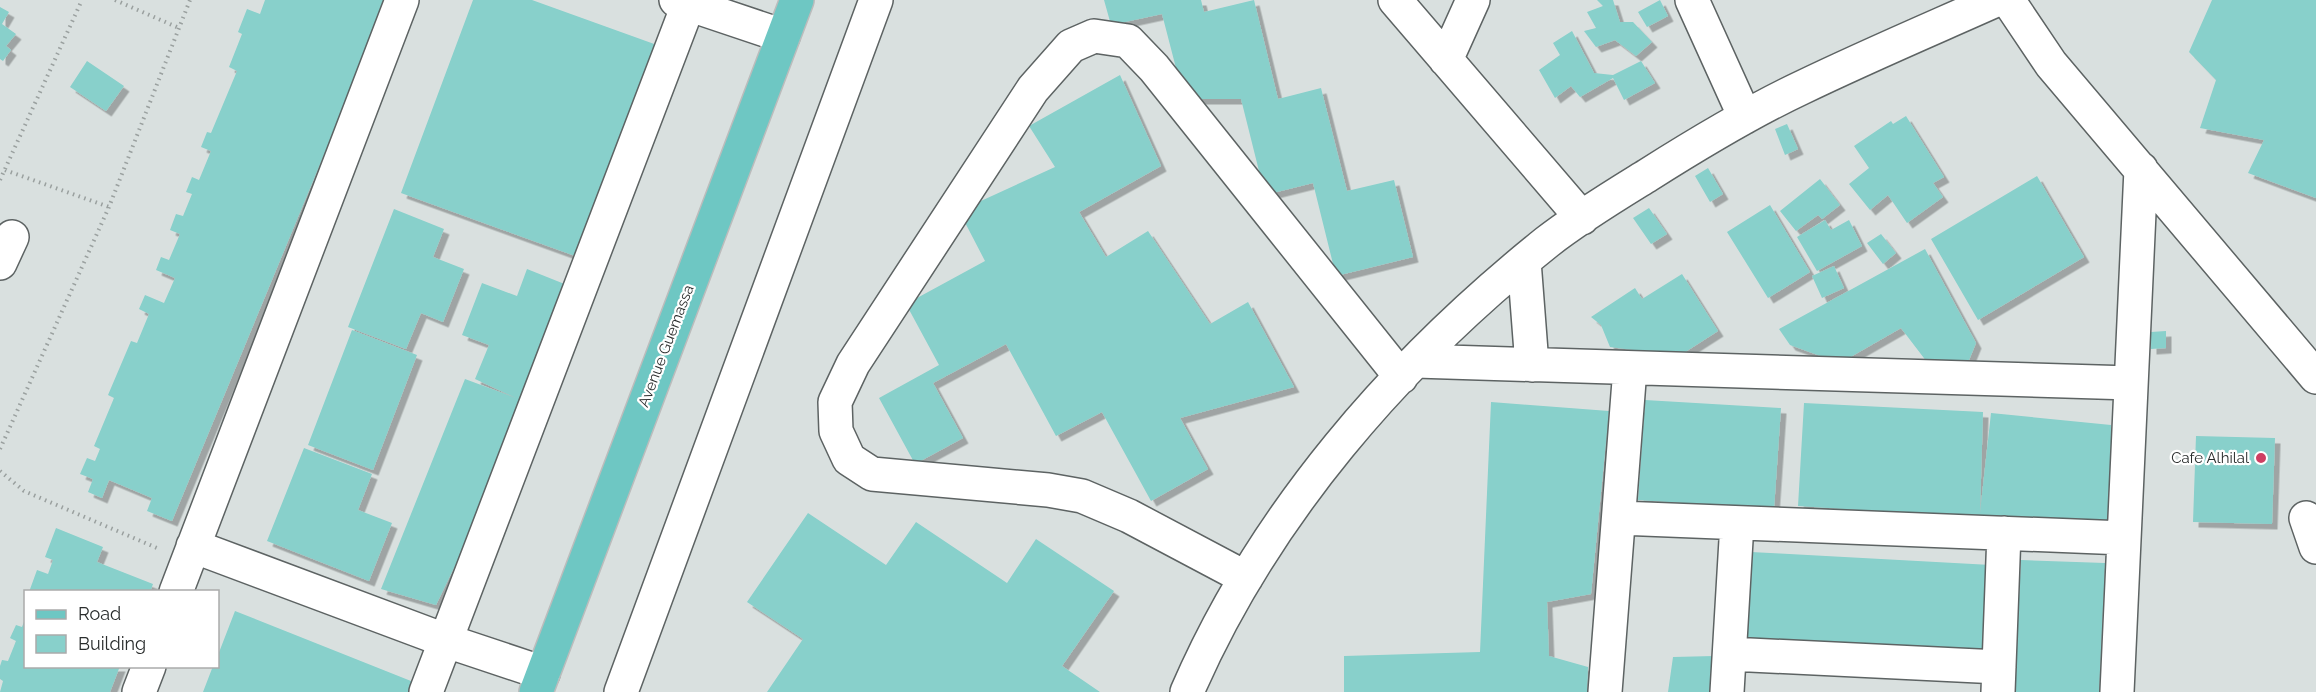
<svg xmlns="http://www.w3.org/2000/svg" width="2316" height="692" viewBox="0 0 2316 692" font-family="Raleway,sans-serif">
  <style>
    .building { fill: #88d0cb; filter: url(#shadow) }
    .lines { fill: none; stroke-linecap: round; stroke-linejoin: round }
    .minor-casing { stroke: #5d6363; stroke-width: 36 }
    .major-casing { stroke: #bbbcbc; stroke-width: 36 }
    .path { stroke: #9aa09f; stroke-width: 4; stroke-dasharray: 1.5 4.5; stroke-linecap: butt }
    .minor { stroke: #fff; stroke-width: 33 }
    .major { stroke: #6ec7c3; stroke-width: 33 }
    .poi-dot { fill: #ce3f63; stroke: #fff; stroke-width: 2 }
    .labels { text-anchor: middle; stroke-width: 4.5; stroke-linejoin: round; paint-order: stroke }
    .street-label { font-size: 15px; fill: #2a2d2d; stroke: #fff }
    .poi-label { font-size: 15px; fill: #2a2d2d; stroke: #fff; text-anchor: end }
  </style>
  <defs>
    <filter id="shadow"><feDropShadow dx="5.5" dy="5.5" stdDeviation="0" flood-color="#0004"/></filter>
  </defs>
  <rect width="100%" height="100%" fill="#d9e0df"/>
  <!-- building -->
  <path class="building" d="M265 0H388L172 521 147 511 152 498 109 480 102 498 88 492 93 479 80 474 87 458 95 461 100 449 94 446 114 398 108 395 131 341 137 343 149 314 139 309 145 295 164 303 175 278 156 270 161 257 169 260 180 234 170 230 176 214 183 216 192 194 186 192 192 177 199 180 211 151 201 147 207 132 211 133 237 71 229 67 242 34 238 32 247 9 260 14Z
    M473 0H532L657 45 578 257 401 193Z
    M1104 0H1201L1204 12 1254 0 1278 99 1321 88 1347 191 1394 180 1413 257 1336 276 1313 183 1265 195 1241 99H1184L1162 14 1111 25Z
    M1597 0H1613L1620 22H1633L1652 42 1636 56 1615 40 1596 47 1584 31 1596 28 1587 12 1603 6Z
    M1660 0 1668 16 1647 27 1638 12Z
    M2212 0H2316V198L2248 173 2264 140 2200 128 2216 80 2189 52Z
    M0 7 9 12 2 24 16 34 6 46 11 50 3 61 0 59Z
    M1572 31 1594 73 1613 75 1641 61 1655 83 1624 100 1613 78 1580 97 1571 86 1555 98 1539 70 1560 55 1553 43Z
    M87 61 124 86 106 111 70 87Z
    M1120 75 1161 166 1079 212 1106 257 1148 231 1210 324 1248 302 1294 387 1180 418 1208 469 1151 501 1102 412 1056 436 1006 344 933 383 963 438 915 464 879 398 939 365 906 304 985 261 959 211 1055 167 1029 126Z
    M1906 116 1944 177 1933 183 1943 197 1907 223 1888 195 1870 210 1849 184 1869 168 1854 146 1891 121 1893 124Z
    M1787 124 1798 149 1785 155 1775 129Z
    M1708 168 1723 194 1710 202 1695 176Z
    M2037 176 2084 257 1978 320 1931 239Z
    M1820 179 1840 205 1822 219 1818 215 1796 231 1780 211Z
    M1770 205 1810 272 1768 298 1727 232Z
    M1649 208 1667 234 1651 244 1633 218Z
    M394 209 444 229 433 257 464 269 443 322 421 313 406 349 348 327Z
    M1825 220 1831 230 1849 220 1862 246 1817 271 1797 237Z
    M1881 234 1896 253 1883 264 1867 243Z
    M1925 249 1976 343 1967 365 1930 366 1901 328 1840 363 1790 345 1779 329Z
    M1834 266 1844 288 1822 298 1812 276Z
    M527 269 572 287 478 518 436 605 381 589 465 379 516 398 475 379 489 345 462 335 482 283 517 296Z
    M1682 274 1718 331 1679 356 1610 347 1601 325 1591 317 1635 288 1642 299Z
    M352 330 417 355 373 470 308 445Z
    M2166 331V348L2151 349V332Z
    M1645 400 1781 408 1774 509 1638 500Z
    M1491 402 1609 411 1591 594 1547 602 1549 656 1588 667 1587 692H1344V656L1480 652Z
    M1804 403 1983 412 1980 513 1991 413 2111 425 2113 521 1980 518 1798 506Z
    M2196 436 2275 438 2272 524 2193 522Z
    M304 448 372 474 358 510 392 523 369 581 267 541Z
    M808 513 886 565 916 522 1007 583 1036 539 1114 591 1062 666 1100 692H767L803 639 747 602Z
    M56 528 103 547 97 562 153 584 150 592H29L37 570 48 574 53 560 45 557Z
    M1751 552 1991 565 1985 655 1745 642Z
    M2021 560 2105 563 2099 692H2014Z
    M235 611 416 683 412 692H203L213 666H218V655Z
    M25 619 26 666H120L110 692H0L3 681 0 679V666L2 660 8 661 16 641 10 638 16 625 22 627Z
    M1714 656 1709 692H1668L1673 657Z"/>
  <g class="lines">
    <!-- minor casing -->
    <g class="minor-casing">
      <path id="minor" d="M676 0 783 36
        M1395 0 1582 218
        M1692 0 1745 117
        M2008 0 2051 64 2316 377
        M1446 60 1473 0
        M1524 261 1532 365
        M0 263 12 237
        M1416 361 2131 383
        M1619 518 2124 538
        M2306 518 2316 547
        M193 546 447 641 543 673
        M1246 578 1129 516 1082 496 1048 490 872 474 849 459 836 431 835 402 853 364 1033 89 1071 46 1094 36 1128 41 1154 68 1401 377
        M176 592 402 0
        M1730 654 1999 667
        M139 692 149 666
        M426 692 690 0
        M621 692 876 0
        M1187 692C1264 514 1396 363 1547 242 1579 217 1614 196 1648 175 1697 144 1748 113 1801 88 1865 57 1931 29 1996 0
        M1605 692 1630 368
        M1727 692 1737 523
        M1998 692 2004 533
        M2117 692 2141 169"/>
    </g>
    <!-- major casing -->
    <g class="major-casing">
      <path id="major" d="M536 692 797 0"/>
    </g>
    <!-- path -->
    <path class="path" d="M115 0 179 28
      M5 170 109 207
      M0 180 82 0
      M0 449 109 207 190 0
      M0 471 24 491 157 548"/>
    <!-- minor -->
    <use href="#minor" class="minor"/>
    <!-- major -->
    <use href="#major" class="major"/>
  </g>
  <!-- markers -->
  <circle class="poi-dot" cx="2261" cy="458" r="6"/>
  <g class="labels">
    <!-- street labels -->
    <g class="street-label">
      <text transform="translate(666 346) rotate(-69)" y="5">Avenue Guemassa</text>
    </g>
    <!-- poi labels -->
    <g class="poi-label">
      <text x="2249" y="463">Cafe Alhilal</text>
    </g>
  </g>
  <!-- legend -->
  <rect x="24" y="590" width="195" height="78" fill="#ffffff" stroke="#aaabab" stroke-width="1.5"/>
  <rect x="36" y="610" width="30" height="9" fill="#6ec7c3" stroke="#aaabab" stroke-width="1.5"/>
  <text x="78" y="620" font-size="18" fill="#2a2d2d">Road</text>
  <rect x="36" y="635" width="30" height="18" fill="#88d0cb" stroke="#aaabab" stroke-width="1.5"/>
  <text x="78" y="650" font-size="18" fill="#2a2d2d">Building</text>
</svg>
